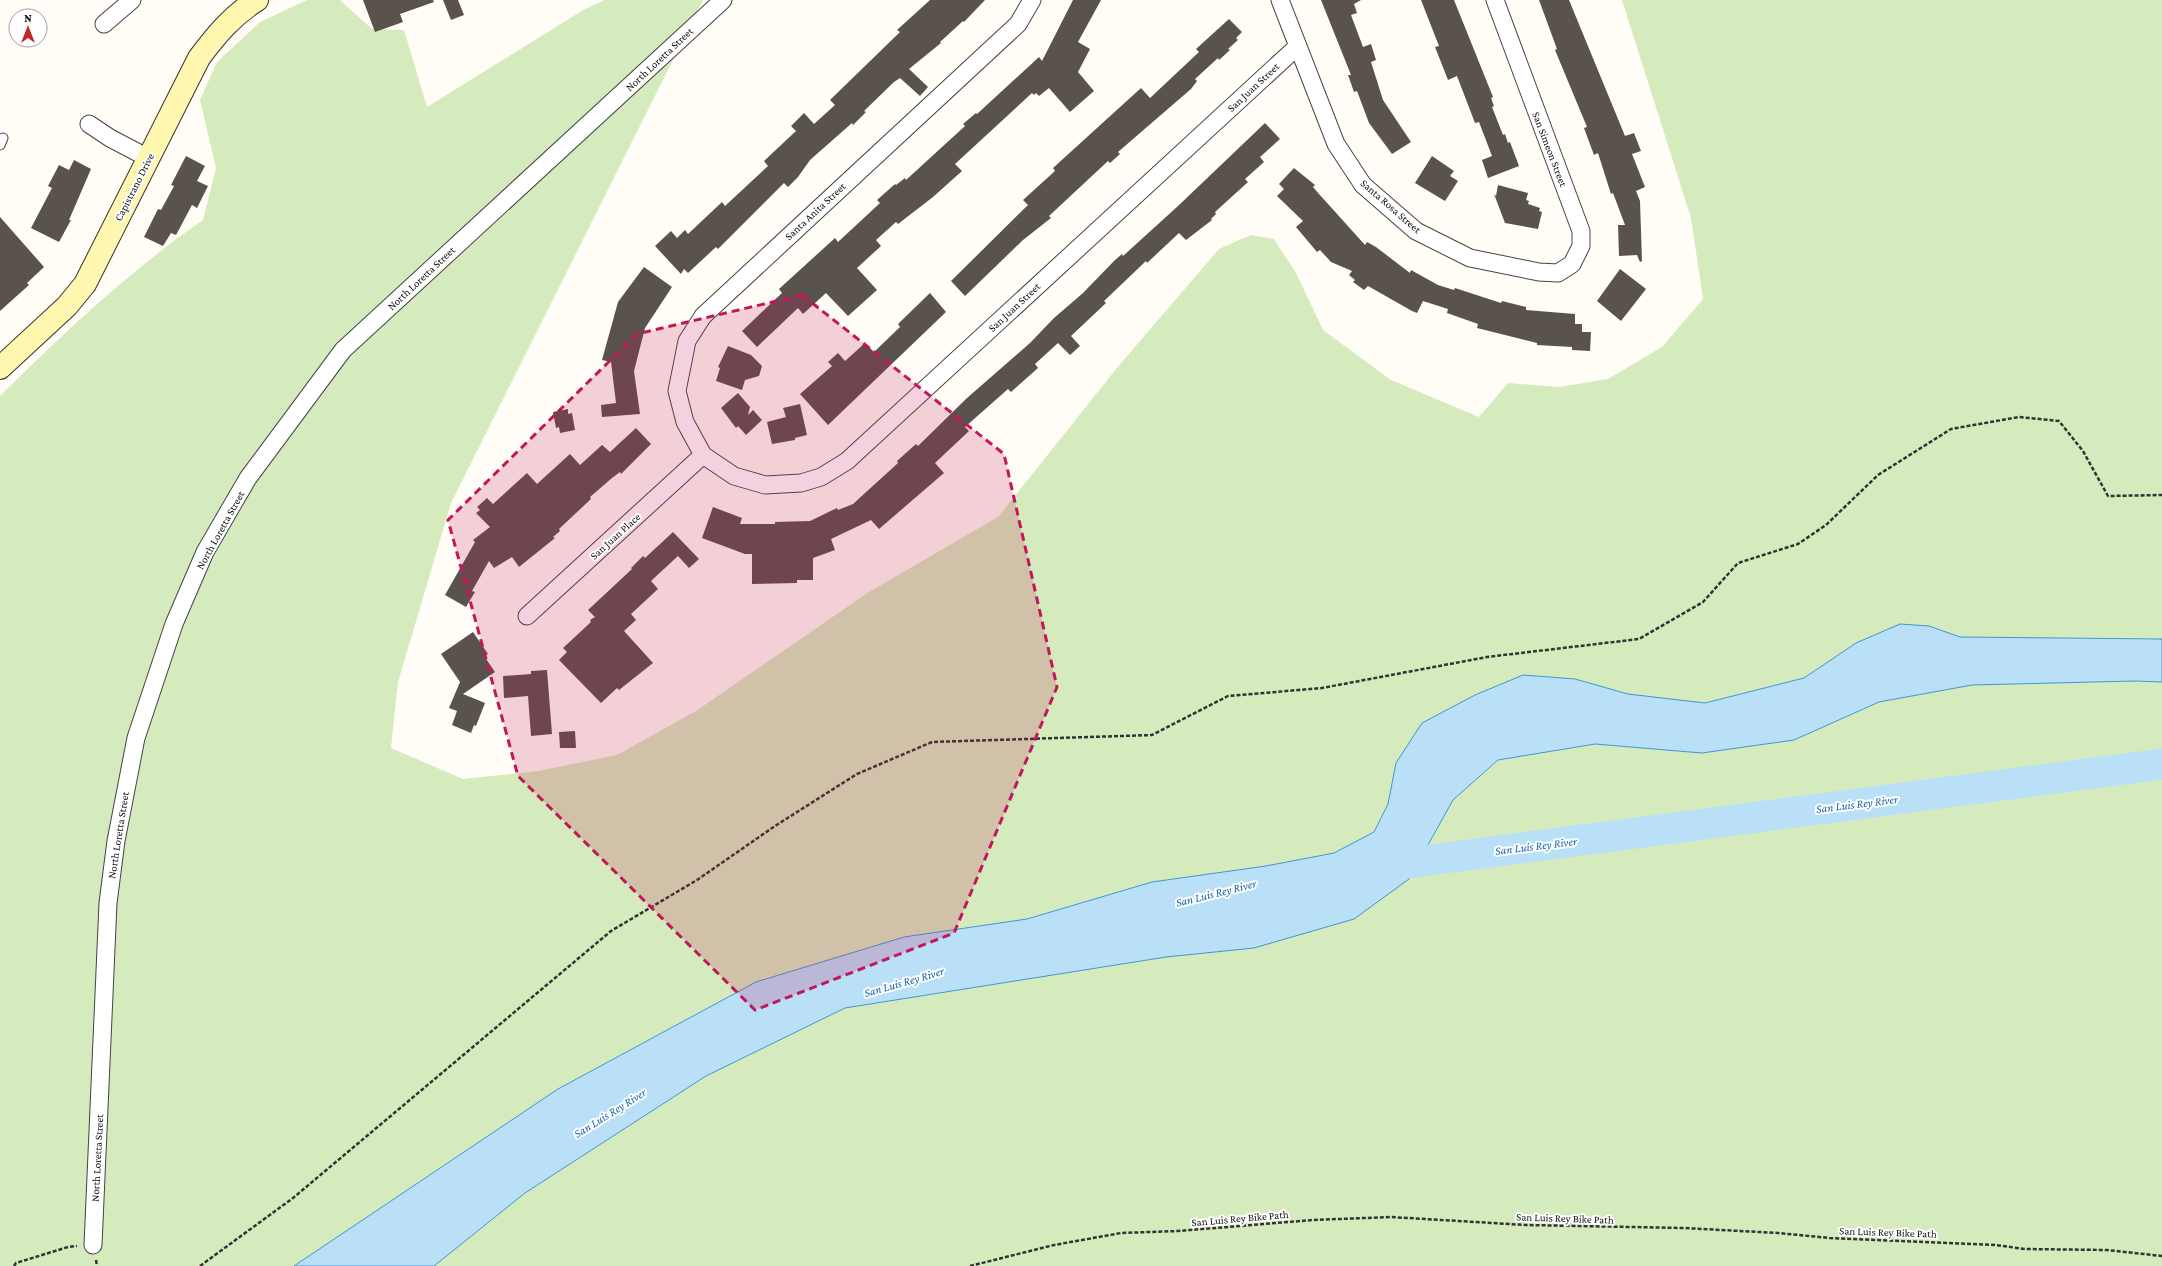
<svg xmlns="http://www.w3.org/2000/svg" width="2162" height="1266" viewBox="0 0 2162 1266" font-family="'Crimson Pro',serif">
  <style>
    .green { fill: #d5ebbd }
    .water { fill: #b9e0f7; stroke: #3f96cf }
    .lines { fill: none; stroke-linecap: round; stroke-linejoin: round }
    .river { stroke: #b9e0f7; stroke-width: 31 }
    .building { fill: #5a524d }
    .lane-casing { stroke: #444; stroke-width: 11 }
    .street-casing { stroke: #444; stroke-width: 19 }
    .secondary-casing { stroke: #333; stroke-width: 24 }
    .path { stroke: #333; stroke-width: 2.5; stroke-dasharray: 4 2; stroke-linecap: butt }
    .lane { stroke: #fff; stroke-width: 9 }
    .street { stroke: #fff; stroke-width: 17 }
    .secondary { stroke: #fff6b0; stroke-width: 22 }
    .marked { fill: #c2185b; fill-opacity: 0.2; stroke: #c2185b; stroke-width: 3; stroke-dasharray: 8 5; stroke-linejoin: round }
    .labels { text-anchor: middle; stroke-width: 4; stroke-linejoin: round; paint-order: stroke }
    .street-label { font-size: 11px; fill: #111; stroke: #fff }
    .water-label { font-size: 12px; font-style: italic; fill: #1768a6; stroke: #fff }
  </style>
  <rect width="100%" height="100%" fill="#fffdf5"/>
  <!-- green -->
  <path class="green" d="M307 0H340L372 29 404 30 427 107 585 9 605 0H703L451 503 398 682 391 748 463 779 538 771 617 755 696 711 869 592 998 517 1116 369 1219 249 1251 235 1274 239 1296 273 1323 330 1391 380 1479 417 1508 383 1559 387 1608 379 1662 347 1703 299 1691 218 1622 0H2162V639L1960 637 1929 626 1856 643 1804 678 1705 703 1628 694 1575 679 1396 763 1388 804 1374 832 1334 853 1266 866 1152 882 1027 919 904 937 756 982 558 1089 294 1266H0V396C63 334 129 271 203 220L216 168 200 100 217 62 260 22Z
    M2135 681 2162 682V1266H434L525 1193 706 1076 845 1008 1166 957 1254 948 1409 879 1453 800 1498 760 1595 744 1702 753 1794 740 1879 702 1972 685Z"/>
  <!-- water -->
  <path class="water" d="M1900 624 1929 626 1960 637 2162 639V682L2135 681 1972 685 1879 702 1794 740 1702 753 1595 744 1498 760 1453 800 1409 879 1354 919 1254 948 1166 957 845 1008 706 1076 525 1193 434 1266H294L558 1089 756 982 904 937 1027 919 1152 882 1266 866 1334 853 1374 832 1388 804 1396 763 1422 723 1475 695 1523 675 1575 679 1628 694 1705 703 1804 678 1856 643Z"/>
  <g class="lines">
    <!-- river -->
    <path class="river" d="M1377 867 2162 764"/>
  </g>
  <!-- building -->
  <path class="building" d="M363 0H433L434 2 400 14 403 22 375 32Z
    M443 0H458L464 15 451 20Z
    M930 0H985L964 22 963 21 940 42 941 43 909 69 928 87 920 96 900 78 894 82 864 111 866 112 853 125 852 123 810 160 798 177 788 187 784 183 718 249 716 247 688 273 684 269 681 274 655 246 671 231 677 238 685 230 688 234 722 202 725 206 768 166 764 161 796 131 791 126 804 113 814 124 835 105 830 100 900 32 897 30Z
    M1073 0H1101L1078 42 1090 49 1078 72 1094 91 1070 112 1049 88 1039 96 1036 93 1034 95 1032 93 955 164 962 171 933 197 898 224 896 222 876 240 881 246 857 268 877 290 848 316 826 293 803 314 798 308 757 347 742 331 782 293 779 289 835 238 838 242 880 203 877 200 895 184 896 185 905 178 906 180 965 126 963 124 976 113 977 114 1039 57 1042 61Z
    M1321 0H1361L1354 4 1357 13 1351 15 1363 47 1371 44 1376 60 1371 62 1383 100 1411 142 1392 154 1369 123 1357 91 1354 92 1348 75H1351Z
    M1421 0H1454L1493 97 1491 98 1494 106 1492 107 1503 135 1505 134 1508 143 1510 142 1519 166 1488 178 1482 160 1492 156 1479 122 1475 123 1457 76 1448 80 1435 47 1439 46Z
    M1539 0H1569L1625 136 1634 133 1641 151 1632 154 1645 187 1636 191 1640 201 1642 261 1640 262 1637 255 1619 256 1618 225H1625L1613 193 1611 194 1598 153 1594 155 1584 128 1587 127 1555 50 1557 49Z
    M1229 19 1242 32 1236 38 1238 40 1228 49 1230 50 1219 60 1218 58 1195 79 1197 81 1191 89 1118 152 1120 154 1110 163 1108 161 1049 216 1051 218 1023 240 965 296 951 281 1028 205 1023 200 1055 171 1053 168 1141 88 1150 98 1199 52 1196 49Z
    M1265 123 1280 139 1260 157 1264 162 1245 179 1248 182 1215 212 1216 214 1211 219 1212 220 1186 240 1179 233 1147 263 1146 261 1104 301 1106 303 1071 336 1080 346 1070 355 1058 343 1035 364 1038 368 1011 392 1008 389 965 427 969 431 935 463 944 473 879 529 871 520 831 539 835 550 813 558V580H797V583L752 584V554H745L702 538 713 507 742 518 740 524H775V522L810 521 837 508 838 510 853 504 898 463 897 461 916 444 918 446 967 398 1030 343 1054 318 1083 293 1114 261 1122 254 1123 256 1178 206Z
    M186 156 205 166 197 181 208 186 197 208 192 205 176 235 171 233 163 246 144 237 158 209 161 210 174 186 171 185Z
    M1432 156 1454 171 1450 176 1458 181 1445 201 1415 183Z
    M74 160 91 169 69 220H71L59 242 31 228 52 188 48 186 59 165 69 170Z
    M1294 168 1315 185 1313 187 1319 194 1365 245 1367 242 1376 247 1410 273 1411 270 1438 285 1454 290 1455 288 1501 303 1502 301 1526 307V310L1575 314V324H1582V332H1591L1590 351 1572 350V347L1537 345V343L1477 328 1478 324 1447 313 1448 309 1423 301 1417 313 1412 311 1368 286 1364 290 1353 282 1355 280 1349 275 1352 271 1331 262 1320 250 1317 252 1296 227 1303 221 1277 196 1284 189 1279 184Z
    M1498 185 1528 193 1526 200 1529 201 1528 204 1540 208 1539 211 1542 212 1538 229 1505 223 1494 194 1496 196Z
    M0 217 44 267 27 283 29 285 0 311Z
    M644 267 672 287 645 328 634 371 640 414 602 417 601 405 616 403 611 362 602 360 618 302Z
    M1620 269 1646 289 1621 321 1597 301Z
    M930 293 946 312 828 425 800 394 832 366 828 362 838 353 845 361 865 343 874 352 900 327 898 324Z
    M728 346 751 355 762 366 759 376 745 380 742 390 716 381 720 368 718 367Z
    M738 393 750 407 748 415 753 410 762 420 746 435 738 426 736 428 721 408Z
    M800 404 807 435 795 438V440L772 444 767 422 786 417 783 408Z
    M568 409V414L572 413 575 430 560 433 559 427 556 428 553 412Z
    M636 428 651 444 621 474 620 472 612 478 590 497 591 499 559 529 560 531 553 537 555 538 519 567 512 557 494 568 489 561 472 591 475 592 466 607 445 595 475 542 473 540 490 527 476 513 480 510 477 507 487 498 493 504 527 473 537 484 570 454 580 465 602 445 610 452Z
    M673 532 699 559 689 568 678 556 651 581 658 589 631 614 636 620 624 631 653 663 619 690 617 688 601 703 559 660 567 652 563 648 591 622 590 620 595 617 588 610 632 569 631 568 643 556 645 558Z
    M473 632 488 654 484 656 495 672 463 694 485 703 476 726 474 725 471 733 452 725 457 711 449 708 460 682 441 654Z
    M547 670 552 734 531 736 528 696 504 698 503 676 531 674V671Z
    M575 731 576 748H560L559 732Z"/>
  <g class="lines">
    <!-- lane casing -->
    <g class="lane-casing">
      <path id="lane" d="M0 145 3 138"/>
    </g>
    <!-- street casing -->
    <g class="street-casing">
      <path id="street" d="M1032 0 1018 24 703 316 687 341 677 391 685 422 703 455 734 476 765 485 801 483 821 477 847 461 1298 46
        M1280 0 1336 144 1363 185 1416 231 1470 258 1539 272 1558 273 1572 264 1581 246V231L1495 0
        M104 24 132 0
        M89 124 110 138 148 158
        M527 616 703 455
        M93 1245 108 903 116 841 136 738 174 624 205 552 248 478 343 350 723 0"/>
    </g>
    <!-- secondary casing -->
    <g class="secondary-casing">
      <path id="secondary" d="M0 368 67 306 85 284 199 58C216 35 233 15 257 0"/>
    </g>
    <!-- path -->
    <path class="path" d="M96 1260 97 1266
      M14 1266 16 1263 68 1247 77 1246
      M200 1266 293 1198 611 931 697 880 775 826 857 774 932 742 1152 735 1228 696 1322 688 1487 657 1639 639 1703 602 1738 563 1798 544 1826 525 1878 475 1951 429 2019 417 2059 421 2083 451 2108 496 2162 495
      M970 1266 1054 1245 1121 1233 1178 1231 1313 1220 1391 1217 1526 1225 1684 1228 1778 1233 1830 1238 1995 1245 2025 1249 2107 1250 2162 1256"/>
    <!-- lane -->
    <use href="#lane" class="lane"/>
    <!-- street -->
    <use href="#street" class="street"/>
    <!-- secondary -->
    <use href="#secondary" class="secondary"/>
  </g>
  <!-- marked area -->
  <path class="marked" d="M802 295 1004 454 1057 687 954 933 755 1010 518 776 448 520 637 334Z"/>
  <g class="labels">
    <!-- street labels -->
    <g class="street-label">
      <text transform="translate(659 59) rotate(-43)" y="4">North Loretta Street</text>
      <text transform="translate(1253 87) rotate(-43)" y="4">San Juan Street</text>
      <text transform="translate(1550 149) rotate(69)" y="4">San Simeon Street</text>
      <text transform="translate(134 187) rotate(-63)" y="4">Capistrano Drive</text>
      <text transform="translate(1391 206) rotate(41)" y="4">Santa Rosa Street</text>
      <text transform="translate(815 211) rotate(-43)" y="4">Santa Anita Street</text>
      <text transform="translate(421 278) rotate(-43)" y="4">North Loretta Street</text>
      <text transform="translate(1014 307) rotate(-43)" y="4">San Juan Street</text>
      <text transform="translate(220 530) rotate(-61)" y="4">North Loretta Street</text>
      <text transform="translate(615 536) rotate(-42)" y="4">San Juan Place</text>
      <text transform="translate(118 835) rotate(-81)" y="4">North Loretta Street</text>
      <text transform="translate(97 1158) rotate(-87)" y="4">North Loretta Street</text>
      <text transform="translate(1240 1218) rotate(-5)" y="4">San Luis Rey Bike Path</text>
      <text transform="translate(1565 1218) rotate(2)" y="4">San Luis Rey Bike Path</text>
      <text transform="translate(1888 1232) rotate(2)" y="4">San Luis Rey Bike Path</text>
    </g>
    <!-- water labels -->
    <g class="water-label">
      <text transform="translate(1857 804) rotate(-7)" y="4">San Luis Rey River</text>
      <text transform="translate(1536 846) rotate(-7)" y="4">San Luis Rey River</text>
      <text transform="translate(1216 893) rotate(-14)" y="4">San Luis Rey River</text>
      <text transform="translate(904 982) rotate(-16)" y="4">San Luis Rey River</text>
      <text transform="translate(610 1113) rotate(-32)" y="4">San Luis Rey River</text>
    </g>
  </g>
  <!-- north arrow -->
  <g transform="translate(28 28)"><circle r="19" fill="#ffffff" stroke="#a0a0a0"/>
  <path d="M0-3L7 15L0 10L-7 15Z" fill="#c4262e"/>
  <text y="-6" font-size="11" font-weight="bold" text-anchor="middle" fill="#111111">N</text>
  </g>
</svg>
